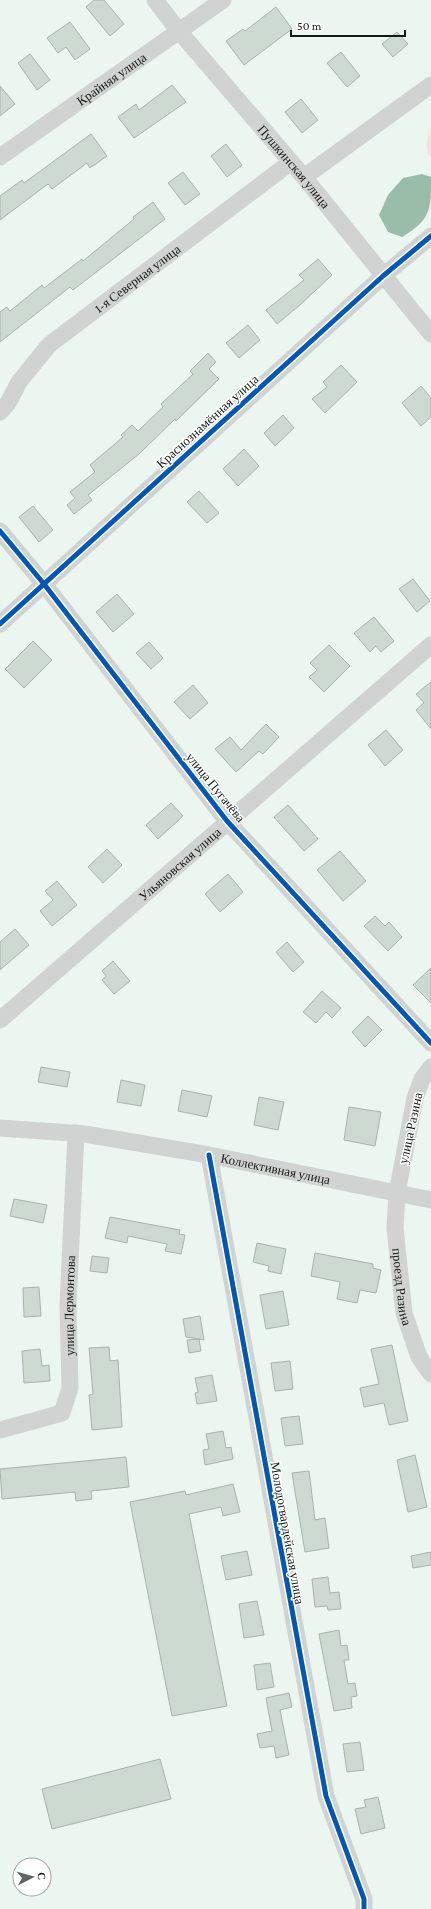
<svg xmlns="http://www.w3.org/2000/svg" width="431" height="1909" viewBox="0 0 431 1909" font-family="'Crimson Pro',serif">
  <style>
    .green { fill: #f2e3e3 }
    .water { fill: #9abda9 }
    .building { fill: #ccdad2; stroke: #a9b2ac }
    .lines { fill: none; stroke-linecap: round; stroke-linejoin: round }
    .street { stroke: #d0d3d1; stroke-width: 17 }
    .cycleway-casing { stroke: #fff; stroke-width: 8 }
    .cycleway { stroke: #0057b8; stroke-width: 5 }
    .labels { text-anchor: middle; stroke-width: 3; stroke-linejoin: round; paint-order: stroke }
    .street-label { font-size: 13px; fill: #131a16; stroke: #fff }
  </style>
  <rect width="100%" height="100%" fill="#eaf6ef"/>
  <!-- green -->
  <path class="green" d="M431 127V157C423 149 428 136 431 127Z"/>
  <!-- water -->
  <path class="water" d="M422 174 431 177C431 211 431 219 402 237L388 232 379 215 388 195 403 178Z"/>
  <!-- building -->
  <path class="building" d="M94 0H104L124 24 110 36 86 7Z
    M276 7 292 29 244 65 226 41 243 29 245 31Z
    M70 22 90 49 75 60 66 47 58 53 47 38Z
    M397 32 408 44 393 57 382 44Z
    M341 52 360 76 347 87 327 63Z
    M30 54 50 80 37 90 18 63Z
    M172 85 186 102 134 138 118 117 136 104 139 110Z
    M0 86 15 104 0 116Z
    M301 99 318 120 302 133 285 112Z
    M91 134 107 156 90 168 87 163 52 189 48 184 0 220V196L22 180 24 183Z
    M226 144 242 165 227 177 211 156Z
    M183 172 200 194 185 205 168 183Z
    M153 202 165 219 73 290 70 287 0 342V312L7 307 10 311 42 285 44 288 82 259 83 261 134 219 133 217Z
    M318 259 332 275 300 305 277 324 266 310 304 280 299 275Z
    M248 325 260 340 239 358 226 343Z
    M208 353 216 362 209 369 219 379 176 421 175 419 139 454 88 495 92 500 74 514 67 505 75 498 70 492 95 472 90 465 123 437 121 435 132 425 138 431 163 407 161 404 193 374 190 371Z
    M341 365 357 382 325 413 312 399 327 387 323 382Z
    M421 386 431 398V417L421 426 402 403Z
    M283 415 294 428 275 446 264 433Z
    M244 449 259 466 238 486 223 469Z
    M199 491 219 513 207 523 187 502Z
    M33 506 53 530 39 542 19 517Z
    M413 579 430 601 417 612 399 589Z
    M117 594 134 614 113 632 96 612Z
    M374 617 394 641 381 652 376 646 370 652 354 633Z
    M33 641 52 660 24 688 5 669Z
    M149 642 163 658 151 669 136 653Z
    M329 645 350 666 324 692 309 677 317 670 310 663Z
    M431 682V729L416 710 424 703 416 694Z
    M193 685 208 703 190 719 174 702Z
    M266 724 279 737 263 754 259 751 236 772 215 749 230 737 241 750Z
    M386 730 403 750 385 766 368 745Z
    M171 803 183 816 158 839 146 825Z
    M288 805 318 839 304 851 274 817Z
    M107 849 122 865 103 883 88 867Z
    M340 851 366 881 343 901 317 870Z
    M228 874 243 892 220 912 205 894Z
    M57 881 77 905 52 926 40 911 53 900 45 891Z
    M375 916 385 926 389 922 402 937 388 951 364 926Z
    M15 929 29 945 0 970V942Z
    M287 942 304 962 293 972 276 952Z
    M113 961 130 981 114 994 102 980 106 976 102 971Z
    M431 968V1003L413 985Z
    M322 991 341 1008 332 1018 326 1012 316 1023 303 1012Z
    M368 1016 382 1030 365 1047 352 1032Z
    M41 1067 70 1072 67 1087 38 1082Z
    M121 1080 145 1085 141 1106 117 1102Z
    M182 1090 212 1096 207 1117 178 1111Z
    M259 1097 284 1102 278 1130 254 1125Z
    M349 1107 381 1112 375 1146 344 1140Z
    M14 1199 47 1205 43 1223 10 1216Z
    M110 1217 180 1230 179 1234 185 1235 181 1254 165 1251 167 1244 128 1236 127 1243 105 1238Z
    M257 1243 286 1249 281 1274 268 1271 269 1266 253 1262Z
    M315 1253 373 1264V1268L381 1270 376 1293 360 1290 357 1303 337 1299 340 1282 311 1276Z
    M92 1256 109 1258 107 1273 90 1271Z
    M39 1287 41 1316 24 1317 23 1288Z
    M283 1291 289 1325 266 1329 260 1295Z
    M200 1316 204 1340 199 1339 201 1351 189 1353 187 1340 199 1339 186 1337 183 1319Z
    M392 1345 408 1421 389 1425 384 1403 364 1407 360 1388 379 1384 371 1349Z
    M109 1347 110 1361 118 1360 122 1427 92 1430 89 1395 93 1394 89 1348Z
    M40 1349 42 1366 49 1365 50 1381 24 1383 22 1351Z
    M290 1361 293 1389 275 1391 271 1363Z
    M212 1375 217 1401 197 1404 195 1393 198 1392 195 1378Z
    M299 1416 303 1444 285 1446 281 1418Z
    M223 1431 226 1448 231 1447 233 1459 205 1465 203 1450 209 1449 206 1434Z
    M415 1455 427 1507 408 1512 397 1460Z
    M126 1457 129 1487 91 1491 92 1499 76 1501 75 1492 2 1499 0 1469Z
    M309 1471 315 1520 325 1518 329 1548 305 1552 292 1473Z
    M233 1484 240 1512 223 1516 221 1507 189 1514 227 1706 172 1716 130 1502 185 1491 186 1495Z
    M247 1551 252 1575 226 1580 221 1556Z
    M431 1552V1565L413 1568 411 1556Z
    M328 1577 330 1593 339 1592 341 1609 328 1610 327 1606 315 1607 312 1579Z
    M257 1601 264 1635 244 1638 239 1604Z
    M339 1630 341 1646 347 1645 349 1660H344L348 1684 355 1683 357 1696 351 1697 352 1708 334 1711 319 1634Z
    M270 1663 274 1687 257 1690 254 1665Z
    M289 1693 292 1707 280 1710 289 1755 276 1758 274 1746 260 1748 257 1734 272 1731 266 1698Z
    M360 1742 364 1770 347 1772 343 1744Z
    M160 1759 171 1799 52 1829 42 1789Z
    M378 1797 385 1828 361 1834 355 1809 366 1807 364 1800Z"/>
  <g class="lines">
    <!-- street -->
    <g class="street">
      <path id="s1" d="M155 0 178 30 304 177 431 334"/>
      <path id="s2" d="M0 157 223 0"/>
      <path d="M304 177 431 85"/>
      <path id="s3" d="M0 412 8 403 19 382 49 345 291 162"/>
      <path d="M0 531 44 584 227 821 431 1043"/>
      <path d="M0 624 383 276 431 236"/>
      <path id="s4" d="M0 1020 431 645"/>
      <path id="s5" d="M431 1067 422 1079 415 1098 397 1193 395 1228 404 1313 419 1357 431 1374"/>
      <path id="s6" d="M0 1128 85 1134 209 1155 431 1200"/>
      <path d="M209 1155 326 1796 364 1899V1909"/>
      <path id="s7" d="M0 1430 62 1413 70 1388 68 1305 76 1133"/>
    </g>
    <!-- cycleway casing -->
    <g class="cycleway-casing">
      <path id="cycleway" d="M0 531 44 584 227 821 431 1043
        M0 624 383 276 431 236
        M209 1155 326 1796 364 1899V1909"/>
    </g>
    <!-- cycleway -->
    <use href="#cycleway" class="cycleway"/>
  </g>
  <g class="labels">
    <!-- street labels -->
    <g class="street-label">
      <text dy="5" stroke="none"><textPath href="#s2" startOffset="136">Крайняя улица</textPath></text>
      <text dy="5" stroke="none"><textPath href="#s1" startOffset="217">Пушкинская улица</textPath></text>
      <text dy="5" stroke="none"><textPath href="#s3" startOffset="194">1-я Северная улица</textPath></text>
      <text transform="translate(207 421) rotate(-42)" y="5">Краснознамённая улица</text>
      <text transform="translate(216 787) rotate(51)" y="5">улица Пугачёва</text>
      <text dy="5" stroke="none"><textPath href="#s4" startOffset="238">Ульяновская улица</textPath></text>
      <text transform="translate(410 1128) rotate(-78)" y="5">улица Разина</text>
      <text dy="5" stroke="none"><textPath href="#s6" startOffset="279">Коллективная улица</textPath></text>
      <text dy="5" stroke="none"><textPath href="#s5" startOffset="226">проезд Разина</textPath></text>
      <text dy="5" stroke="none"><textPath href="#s7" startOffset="173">улица Лермонтова</textPath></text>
      <text transform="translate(288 1533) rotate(80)" y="5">Молодогвардейская улица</text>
    </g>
  </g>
  <!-- north arrow -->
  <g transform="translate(32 1877) rotate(84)"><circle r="19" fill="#ffffff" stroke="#a1a3a2"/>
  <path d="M0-3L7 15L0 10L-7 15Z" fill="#5e6762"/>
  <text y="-6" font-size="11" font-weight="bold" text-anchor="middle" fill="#131a16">С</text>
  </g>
  <!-- scale -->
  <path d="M291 30v6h114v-6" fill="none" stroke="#131a16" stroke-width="2"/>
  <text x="297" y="30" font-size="12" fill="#131a16" stroke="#ffffff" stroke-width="3" paint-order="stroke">50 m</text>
</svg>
